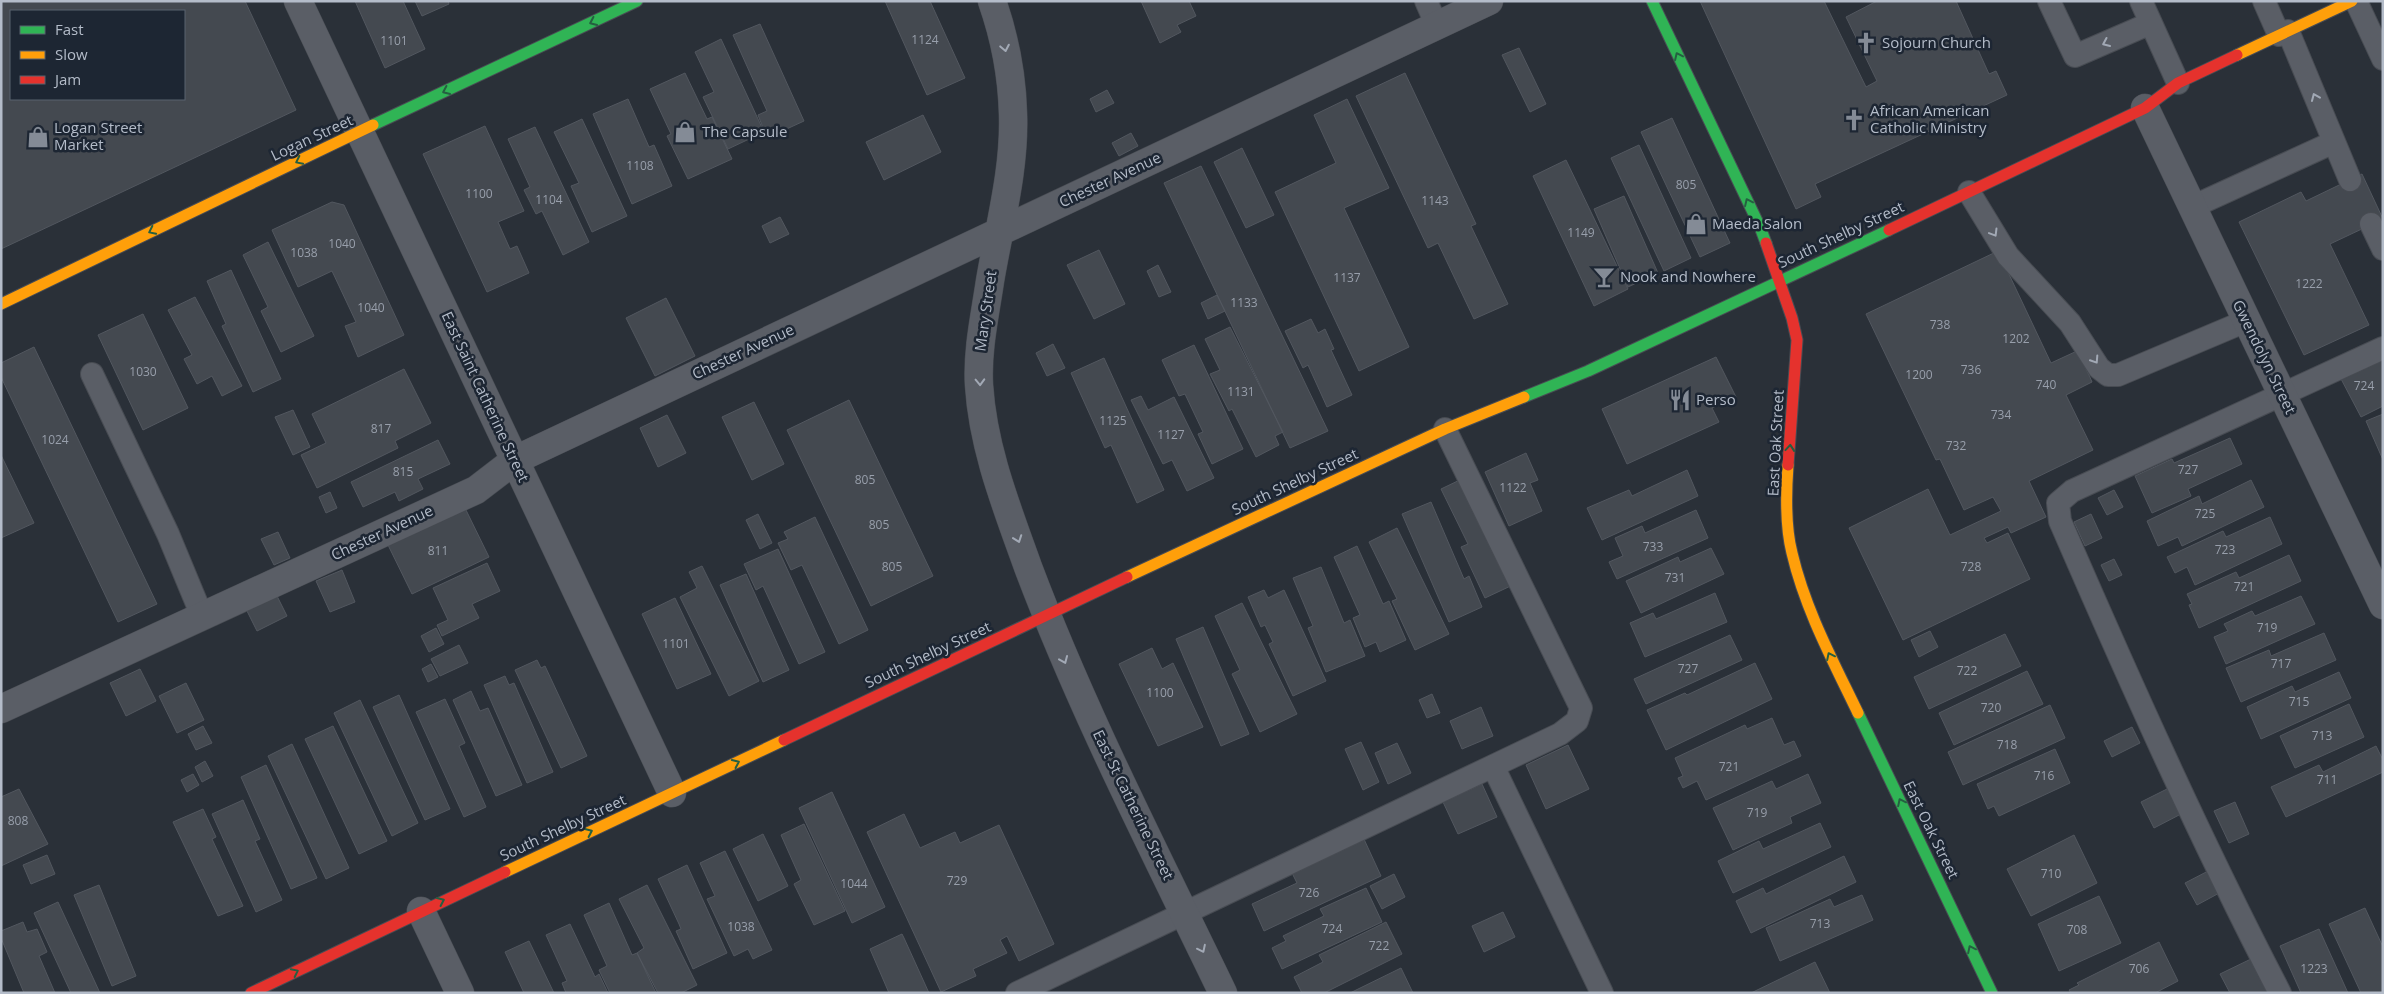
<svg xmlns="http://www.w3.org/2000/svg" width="2384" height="994" viewBox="0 0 2384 994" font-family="'Open Sans',sans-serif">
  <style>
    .building { fill: #444950; stroke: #52575f; fill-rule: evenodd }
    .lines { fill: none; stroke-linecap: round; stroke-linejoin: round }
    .lane-casing { stroke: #484c53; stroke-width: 24 }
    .street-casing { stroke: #484c53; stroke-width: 29 }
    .fast-casing { stroke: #484c53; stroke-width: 13 }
    .slow-casing { stroke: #484c53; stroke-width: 13 }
    .jam-casing { stroke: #484c53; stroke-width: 13 }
    .lane { stroke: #5a5e66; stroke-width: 22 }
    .street { stroke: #5a5e66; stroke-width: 28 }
    .fast { stroke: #30b455; stroke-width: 11 }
    .slow { stroke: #ff9f0a; stroke-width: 11 }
    .jam { stroke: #e5322d; stroke-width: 11 }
    .oneway { stroke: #255f41 }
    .oneway2 { stroke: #a2a9b5 }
    .labels { text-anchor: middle; stroke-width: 5; stroke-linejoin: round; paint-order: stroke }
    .number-label { font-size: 12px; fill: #989fab }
    .poi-label { font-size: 15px; fill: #b4bcc9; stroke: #1d2633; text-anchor: start }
    .street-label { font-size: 15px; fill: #b4bcc9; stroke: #1d2633 }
  </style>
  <rect width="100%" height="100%" fill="#2a3038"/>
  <!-- building -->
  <path class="building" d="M1 1H245L296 110 1 249ZM11 11H184V99H11Z
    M355 1H403L425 49 385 68Z
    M415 1H448L449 4 422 16Z
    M885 1H930L965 78 927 95Z
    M1141 1H1189L1196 16 1177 25 1181 32 1160 43Z
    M1700 1H1824L1866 87 1877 81 1846 17 1877 1H1956L1989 74 1996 71 2007 95 1815 184 1821 197 1796 209Z
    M760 24 804 121 767 138 758 115 767 111 733 35Z
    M721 39 764 132 728 149 703 97 714 92 695 52Z
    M1519 48 1546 104 1530 112 1502 55Z
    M685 73 707 119 712 117 732 159 688 179 667 136 671 134 650 89Z
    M1405 73 1476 224 1471 226 1508 304 1474 319 1438 243 1428 248 1356 96Z
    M1107 90 1114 103 1096 112 1090 99Z
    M628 99 649 147 654 145 672 186 632 204 593 114Z
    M1347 99 1389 188 1344 208 1409 347 1359 371 1275 192 1336 163 1314 115Z
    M923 115 941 152 884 180 866 142Z
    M1672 118 1730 243 1700 257 1641 132Z
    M582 119 627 216 592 232 571 186 579 183 554 132Z
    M485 126 524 211 498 222 510 249 517 246 529 273 487 292 423 154Z
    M535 127 589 242 563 255 542 211 536 214 524 190 530 187 508 139Z
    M1131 133 1138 146 1119 156 1112 143Z
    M1639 145 1691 258 1664 271 1611 158Z
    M1242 148 1274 215 1246 228 1214 162Z
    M1566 160 1628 289 1594 306 1533 176Z
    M1201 166 1328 431 1290 448 1164 183Z
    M2362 174 2383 219 2330 244 2369 325 2304 355 2239 222 2301 192 2306 201Z
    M1624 196 1658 273 1628 287 1594 209Z
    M332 202 344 205 404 335 358 357 345 326 356 322 332 271 298 287 272 230Z
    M780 217 789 234 770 243 762 226Z
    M268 242 314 336 281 352 261 311 268 307 243 255Z
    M1099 250 1125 304 1094 319 1067 265Z
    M1998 251 2051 363 2077 351 2089 375 2092 382 2066 395 2093 450 2029 481 2046 517 2011 533 2008 527 1984 538 1987 543 2008 533 2030 579 1903 640 1849 528 1928 489 1950 535 2001 511 1993 497 1964 510 1940 459 1936 460 1866 314Z
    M1158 265 1171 292 1159 297 1147 271Z
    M231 270 281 379 253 392 222 326 226 324 207 281Z
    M1217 295 1225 311 1208 319 1201 303Z
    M195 297 242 386 222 396 212 376 197 384 184 359 192 355 168 310Z
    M666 298 695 356 655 376 626 318Z
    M143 314 188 408 143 430 98 335Z
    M1311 319 1318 333 1325 329 1334 349 1331 350 1352 395 1327 407 1308 365 1303 368 1285 331Z
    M1230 327 1283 432 1275 436 1279 445 1256 457 1232 409 1229 411 1210 374 1220 370 1205 339Z
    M1053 344 1065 368 1047 376 1036 353Z
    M1194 345 1243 449 1212 464 1198 434 1203 432 1185 394 1179 396 1162 360Z
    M34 347 157 604 118 622 1 377V363Z
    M2383 356V406L2361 417 2340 377Z
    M1716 357 1736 397 1712 408 1719 422 1627 464 1602 409Z
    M1104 358 1164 490 1137 503 1111 445 1105 448 1071 373Z
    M404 369 431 423 395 441 398 448 317 488 301 455 326 443 312 414Z
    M1141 396 1148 410 1174 397 1214 478 1187 491 1172 460 1163 464 1131 400Z
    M849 400 933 576 871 606 787 430Z
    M754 402 784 464 752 480 722 417Z
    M293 410 310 447 293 455 275 417Z
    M2383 414V460L2366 421Z
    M667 415 686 453 658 467 640 428Z
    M2230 438 2242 464 2188 489 2191 496 2152 513 2135 476 2172 459 2174 463Z
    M438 440 450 464 418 479 423 489 399 501 395 492 363 507 351 482Z
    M1526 453 1538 480 1530 483 1542 511 1509 526 1485 472Z
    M1 455 34 523 1 538Z
    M1687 470 1698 496 1602 540 1587 508 1629 490 1632 496Z
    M1466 477 1517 583 1485 598 1461 547 1468 544 1441 489Z
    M2251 480 2264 507 2182 546 2178 537 2158 546 2147 521 2199 496 2202 504Z
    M2114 490 2123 507 2107 515 2098 498Z
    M330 492 337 508 326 513 319 497Z
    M1431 502 1464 579 1469 576 1482 607 1449 622 1402 514Z
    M465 508 489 557 412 594 388 545Z
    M1696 510 1708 538 1617 579 1609 562 1623 556 1615 538 1642 526 1645 533Z
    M758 514 772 543 760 549 746 520Z
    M2091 514 2102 538 2085 546 2074 522Z
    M815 517 868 630 839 644 802 565 791 570 778 543 788 539 784 532Z
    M2270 517 2282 544 2195 585 2187 567 2175 573 2167 557 2223 531 2226 537Z
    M1397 528 1449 634 1415 650 1392 601 1397 599 1369 542Z
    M278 532 290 558 274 565 261 539Z
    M1357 546 1383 604 1389 601 1406 640 1380 652 1376 642 1365 647 1353 618 1360 615 1334 557Z
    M1711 548 1724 574 1641 613 1626 581 1678 557 1680 562Z
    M778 549 825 652 799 664 763 586 756 590 744 564Z
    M2289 555 2301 581 2199 628 2189 605 2192 604 2187 594 2236 572 2239 578Z
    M2114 559 2122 575 2109 581 2101 565Z
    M487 563 500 591 472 604 479 618 442 636 437 625 448 620 433 588Z
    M702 566 759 681 729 696 680 597 697 588 689 572Z
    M1321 567 1344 623 1350 620 1365 656 1326 672 1308 628 1313 626 1293 578Z
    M342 570 355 602 330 612 316 581Z
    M746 574 789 670 763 682 720 585Z
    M1264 590 1268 598 1284 590 1326 681 1293 696 1269 644 1273 642 1265 625 1261 627 1248 597Z
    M275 592 287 616 257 631 245 607Z
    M1715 593 1727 622 1645 657 1630 623 1653 613 1656 619Z
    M2301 596 2315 624 2226 664 2214 637 2228 631 2224 624 2252 611 2255 616Z
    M675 598 711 674 677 689 642 614Z
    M1242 603 1297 714 1260 732 1232 674 1240 670 1215 616Z
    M1203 627 1249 734 1221 746 1176 639Z
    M436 628 444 644 429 652 421 636Z
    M1930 631 1938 647 1919 657 1911 640Z
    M2324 633 2336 660 2241 702 2226 668 2269 650 2271 656Z
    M2005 634 2021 666 1929 709 1914 677Z
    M1730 635 1742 660 1646 704 1634 679Z
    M459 645 468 663 440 676 431 659Z
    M1152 648 1162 669 1173 663 1203 727 1158 746 1119 664Z
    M537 660 541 668 545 666 587 756 561 768 515 670Z
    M1755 663 1772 699 1666 750 1647 710 1685 693 1687 695Z
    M431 664 438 677 428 682 422 669Z
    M140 669 156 701 126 716 110 683Z
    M2027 671 2043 704 1954 745 1939 713Z
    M2339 672 2351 698 2261 739 2247 707 2292 686 2295 692Z
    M505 676 509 685 514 683 553 772 527 783 484 685Z
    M186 683 204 720 177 733 159 696Z
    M471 691 480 711 488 708 522 785 496 796 453 700Z
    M1432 694 1440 713 1427 718 1419 700Z
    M399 695 450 809 425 820 373 707Z
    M445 699 465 743 459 746 486 807 464 817 416 712Z
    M360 700 418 823 392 836 334 713Z
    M2349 704 2364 737 2295 768 2280 736Z
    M2050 705 2065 738 1963 785 1948 752Z
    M1481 707 1493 736 1462 749 1450 721Z
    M1772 718 1784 745 1794 741 1801 756 1706 800 1697 781 1683 788 1678 778 1683 776 1675 758 1745 725 1747 729Z
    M203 726 212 743 196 750 188 734Z
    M333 726 387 841 359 854 305 739Z
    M2132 727 2140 743 2112 757 2104 741Z
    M1361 742 1379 782 1363 790 1345 749Z
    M1397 743 1411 773 1388 784 1375 753Z
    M292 744 349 868 326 879 268 756Z
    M1568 745 1589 789 1546 809 1526 765Z
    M2376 746 2383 760V772L2286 817 2271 787 2319 765 2323 772Z
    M2055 749 2070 783 1999 816 1994 806 1988 809 1977 784Z
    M205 761 213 776 202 782 195 767Z
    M266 765 317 878 291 889 241 777Z
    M193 774 199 785 187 792 181 780Z
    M1808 774 1821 803 1790 817 1792 823 1733 850 1713 808 1772 781 1776 789Z
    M1482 784 1497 817 1458 834 1443 802Z
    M2169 788 2181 814 2154 828 2141 802Z
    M19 789 48 844 1 866V797Z
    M832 792 885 907 852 923 799 808Z
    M243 800 260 839 255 841 282 900 256 912 212 814Z
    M2235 802 2249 834 2229 843 2214 811Z
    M203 809 216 837 212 839 243 906 218 916 173 822Z
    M904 814 920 848 955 832 960 843 999 825 1054 944 1019 961 1007 936 1000 940 1007 953 973 969 976 976 941 992 867 832Z
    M1820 823 1831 847 1733 893 1718 861 1759 841 1763 849Z
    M804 824 845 911 814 925 794 884 801 880 781 835Z
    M763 834 788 886 758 901 733 849Z
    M2074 835 2097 883 2031 916 2007 869Z
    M1363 837 1381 876 1264 931 1252 904 1297 883 1291 871Z
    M725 851 772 950 753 959 748 949 734 956 707 899 715 896 700 863Z
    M47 855 55 874 31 884 23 865Z
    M1844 856 1856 882 1751 933 1736 901 1763 888 1766 894Z
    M687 865 727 953 693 969 676 931 681 929 679 924 658 879Z
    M2212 869 2223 891 2197 905 2185 883Z
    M1394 874 1405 897 1382 909 1370 886Z
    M99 885 136 976 112 986 74 895Z
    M647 885 697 985 681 993H658L637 953 644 948 619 899Z
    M1366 888 1382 922 1282 969 1272 948 1286 941 1283 936 1324 916 1320 909Z
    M1862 895 1873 920 1780 961 1766 928 1830 899 1834 907Z
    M2099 896 2121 943 2059 971 2038 924Z
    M58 902 100 993H71L34 913Z
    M609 903 632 955 637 953 656 993H610L599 970 607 966 584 915Z
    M2365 908 2383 947V993H2361L2329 924Z
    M1503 912 1515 937 1484 952 1472 926Z
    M23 922 27 932 37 929 47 952 39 956 55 993H24L1 938V931Z
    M1386 922 1402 954 1324 993H1302L1294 977 1323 962 1319 955Z
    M570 924 595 977 599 974 608 993H566L562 983 567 981 546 935Z
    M2319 929 2348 993H2301L2280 946Z
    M902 934 904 938 929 993H889L870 949Z
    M529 941 554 993H524L505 952Z
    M2159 942 2178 981 2155 993H2071L2069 990 2079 985 2077 983Z
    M2253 958 2270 993H2230L2220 974Z
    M1815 962 1830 993H1751Z
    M1401 968 1413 993H1350Z"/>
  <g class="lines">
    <!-- lane casing -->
    <g class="lane-casing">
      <path id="lane" d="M1426 1 1437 26
        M2049 1 2075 56 2151 23
        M2141 1 2178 83
        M2264 1 2279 35
        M2356 1 2383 59
        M2288 31 2350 180
        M1969 192 2008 256 2070 323 2099 368 2108 375H2118L2246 321
        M2192 207 2334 142
        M2371 224 2383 249
        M92 374 168 534 202 616
        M1445 429 1581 708 1577 721 1560 734 1493 766
        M1017 993 1493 766 1602 993
        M2280 993C2200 839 2129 680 2060 521L2058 503 2072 491 2383 348"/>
    </g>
    <!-- street casing -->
    <g class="street-casing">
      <path id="street" d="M298 1 672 793
        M992 1C1005 38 1012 75 1013 114 1015 170 999 227 990 281 985 315 977 350 979 385 983 449 1007 508 1028 567 1083 713 1155 852 1223 993
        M2145 108 2383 605
        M1 709 476 490 515 460 1489 1
        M421 911 460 993"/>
    </g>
    <!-- fast casing -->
    <g class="fast-casing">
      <path id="fast" d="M1652 1 1760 227 1766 243
        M373 125 637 1
        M1524 397 1588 371 1889 230
        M1858 713 1992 993"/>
    </g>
    <!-- slow casing -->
    <g class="slow-casing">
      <path id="slow" d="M2237 55 2352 1
        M1 304 373 125
        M1788 465C1786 493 1785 526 1792 553 1805 609 1833 661 1858 713
        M1127 577 1445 429 1524 397
        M505 872 784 740"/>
    </g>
    <!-- jam casing -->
    <g class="jam-casing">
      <path id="jam" d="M1889 230 2145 108 2178 83 2237 55
        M1766 243 1792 318 1797 340 1788 465
        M784 740 1127 577
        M251 993 505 872"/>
    </g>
    <!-- lane -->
    <use href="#lane" class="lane"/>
    <!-- street -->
    <use href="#street" class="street"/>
    <!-- fast -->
    <use href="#fast" class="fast"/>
    <!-- slow -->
    <use href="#slow" class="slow"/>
    <!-- jam -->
    <use href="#jam" class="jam"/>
  </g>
  <!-- one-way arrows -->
  <defs><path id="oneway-chevron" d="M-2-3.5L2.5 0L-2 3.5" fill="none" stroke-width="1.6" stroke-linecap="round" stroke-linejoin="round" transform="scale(1.25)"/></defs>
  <g class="oneway">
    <use href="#oneway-chevron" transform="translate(593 22) rotate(155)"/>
    <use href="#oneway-chevron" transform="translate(1678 56) rotate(-115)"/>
    <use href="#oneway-chevron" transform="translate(446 91) rotate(155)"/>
    <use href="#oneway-chevron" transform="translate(299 161) rotate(154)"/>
    <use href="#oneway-chevron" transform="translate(1748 202) rotate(-115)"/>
    <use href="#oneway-chevron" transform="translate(152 231) rotate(154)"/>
    <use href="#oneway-chevron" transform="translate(1790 448) rotate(-85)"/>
    <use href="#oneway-chevron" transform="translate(1830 656) rotate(-116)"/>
    <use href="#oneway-chevron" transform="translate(736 763) rotate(-25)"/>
    <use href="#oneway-chevron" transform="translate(1901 802) rotate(-116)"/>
    <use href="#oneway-chevron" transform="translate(589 832) rotate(-25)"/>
    <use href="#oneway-chevron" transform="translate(441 901) rotate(-25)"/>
    <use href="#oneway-chevron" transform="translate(1971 949) rotate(-116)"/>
    <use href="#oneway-chevron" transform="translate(295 972) rotate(-26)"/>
  </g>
  <g class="oneway2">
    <use href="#oneway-chevron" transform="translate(2106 43) rotate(156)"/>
    <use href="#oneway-chevron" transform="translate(1005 48) rotate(79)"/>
    <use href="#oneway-chevron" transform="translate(2315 97) rotate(-113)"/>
    <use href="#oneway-chevron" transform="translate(1994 233) rotate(59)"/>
    <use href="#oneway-chevron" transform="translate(2095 360) rotate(57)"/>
    <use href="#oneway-chevron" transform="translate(980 382) rotate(88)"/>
    <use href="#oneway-chevron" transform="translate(1018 539) rotate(70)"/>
    <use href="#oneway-chevron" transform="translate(1064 660) rotate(67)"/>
    <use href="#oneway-chevron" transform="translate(1202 949) rotate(64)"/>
  </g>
  <!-- icons -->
  <defs>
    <g id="church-bare" transform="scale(1.725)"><path d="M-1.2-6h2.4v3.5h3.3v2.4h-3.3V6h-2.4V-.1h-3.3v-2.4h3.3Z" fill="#848b96" stroke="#1d2633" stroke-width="2.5" paint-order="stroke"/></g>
    <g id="shop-bare" transform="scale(1.725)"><path d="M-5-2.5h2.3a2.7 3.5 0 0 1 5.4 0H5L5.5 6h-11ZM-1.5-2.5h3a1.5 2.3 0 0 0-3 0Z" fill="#848b96" stroke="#1d2633" stroke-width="2.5" paint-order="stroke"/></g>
    <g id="bar-bare" transform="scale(1.725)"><path d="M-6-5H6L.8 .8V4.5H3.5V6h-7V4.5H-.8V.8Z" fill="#848b96" stroke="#1d2633" stroke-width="2.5" paint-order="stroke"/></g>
    <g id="restaurant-bare" transform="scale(1.725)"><path d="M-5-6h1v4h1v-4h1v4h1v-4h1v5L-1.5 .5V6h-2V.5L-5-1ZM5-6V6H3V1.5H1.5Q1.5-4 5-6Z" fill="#848b96" stroke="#1d2633" stroke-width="2.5" paint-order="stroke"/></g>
  </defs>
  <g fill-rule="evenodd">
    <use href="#church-bare" x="1866" y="43"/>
    <use href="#church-bare" x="1854" y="120"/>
    <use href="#shop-bare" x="685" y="132"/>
    <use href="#shop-bare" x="38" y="137"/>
    <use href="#shop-bare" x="1696" y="224"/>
    <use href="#bar-bare" x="1604" y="277"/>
    <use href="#restaurant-bare" x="1680" y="400"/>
  </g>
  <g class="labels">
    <!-- number labels -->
    <g class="number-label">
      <text x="925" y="44">1124</text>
      <text x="394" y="45">1101</text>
      <text x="640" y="170">1108</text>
      <text x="1686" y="189">805</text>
      <text x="479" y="198">1100</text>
      <text x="549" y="204">1104</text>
      <text x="1435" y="205">1143</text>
      <text x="1581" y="237">1149</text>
      <text x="342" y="248">1040</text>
      <text x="304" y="257">1038</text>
      <text x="1347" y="282">1137</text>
      <text x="2309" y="288">1222</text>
      <text x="1244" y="307">1133</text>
      <text x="371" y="312">1040</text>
      <text x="1940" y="329">738</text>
      <text x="2016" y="343">1202</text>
      <text x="1971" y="374">736</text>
      <text x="143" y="376">1030</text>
      <text x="1919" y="379">1200</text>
      <text x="2046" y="389">740</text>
      <text x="2364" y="390">724</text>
      <text x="1241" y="396">1131</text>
      <text x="2001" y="419">734</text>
      <text x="1113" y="425">1125</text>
      <text x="381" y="433">817</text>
      <text x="1171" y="439">1127</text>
      <text x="55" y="444">1024</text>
      <text x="1956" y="450">732</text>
      <text x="2188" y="474">727</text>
      <text x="403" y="476">815</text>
      <text x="865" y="484">805</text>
      <text x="1513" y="492">1122</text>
      <text x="2205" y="518">725</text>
      <text x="879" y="529">805</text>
      <text x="1653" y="551">733</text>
      <text x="2225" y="554">723</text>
      <text x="438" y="555">811</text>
      <text x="892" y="571">805</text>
      <text x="1971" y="571">728</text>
      <text x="1675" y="582">731</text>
      <text x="2244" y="591">721</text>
      <text x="2267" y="632">719</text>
      <text x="676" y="648">1101</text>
      <text x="2281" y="668">717</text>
      <text x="1688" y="673">727</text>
      <text x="1967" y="675">722</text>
      <text x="1160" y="697">1100</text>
      <text x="2299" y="706">715</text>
      <text x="1991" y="712">720</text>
      <text x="2322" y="740">713</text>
      <text x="2007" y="749">718</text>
      <text x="1729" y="771">721</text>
      <text x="2044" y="780">716</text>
      <text x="2327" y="784">711</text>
      <text x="1757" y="817">719</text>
      <text x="18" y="825">808</text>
      <text x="2051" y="878">710</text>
      <text x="957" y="885">729</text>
      <text x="854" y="888">1044</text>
      <text x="1309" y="897">726</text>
      <text x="1820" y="928">713</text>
      <text x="741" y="931">1038</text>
      <text x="1332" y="933">724</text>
      <text x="2077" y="934">708</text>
      <text x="1379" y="950">722</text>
      <text x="2139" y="973">706</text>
      <text x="2314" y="973">1223</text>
    </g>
    <!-- poi labels -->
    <g class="poi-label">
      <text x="1882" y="48">Sojourn Church</text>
      <text x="1870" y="116">African American<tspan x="1870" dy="17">Catholic Ministry</tspan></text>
      <text x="54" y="133">Logan Street<tspan x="54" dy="17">Market</tspan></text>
      <text x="702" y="137">The Capsule</text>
      <text x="1712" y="229">Maeda Salon</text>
      <text x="1620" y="282">Nook and Nowhere</text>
      <text x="1696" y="405">Perso</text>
    </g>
    <!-- street labels -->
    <g class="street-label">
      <text transform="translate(312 138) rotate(-25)" y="5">Logan Street</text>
      <text transform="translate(1110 180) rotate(-25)" y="5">Chester Avenue</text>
      <text transform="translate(1841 235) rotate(-25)" y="5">South Shelby Street</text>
      <text transform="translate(986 311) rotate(-82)" y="5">Mary Street</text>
      <text transform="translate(743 352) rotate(-25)" y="5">Chester Avenue</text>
      <text transform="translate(2264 357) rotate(64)" y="5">Gwendolyn Street</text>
      <text transform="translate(485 397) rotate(65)" y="5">East Saint Catherine Street</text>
      <text transform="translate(1776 443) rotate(-87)" y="5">East Oak Street</text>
      <text transform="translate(1295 482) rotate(-25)" y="5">South Shelby Street</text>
      <text transform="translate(382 533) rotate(-25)" y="5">Chester Avenue</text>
      <text transform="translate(928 655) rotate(-25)" y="5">South Shelby Street</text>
      <text transform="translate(1133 805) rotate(64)" y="5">East St Catherine Street</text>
      <text transform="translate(563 828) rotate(-25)" y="5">South Shelby Street</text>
      <text transform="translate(1931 830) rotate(64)" y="5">East Oak Street</text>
    </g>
  </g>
  <!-- border -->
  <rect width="2384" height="994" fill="none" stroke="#b4bcc9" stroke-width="5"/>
  <!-- legend -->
  <rect x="10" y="10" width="175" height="90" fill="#1d2633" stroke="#59626f"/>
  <rect x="20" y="26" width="25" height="8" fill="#30b455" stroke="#59626f"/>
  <text x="55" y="35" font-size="15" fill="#b4bcc9">Fast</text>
  <rect x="20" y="51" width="25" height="8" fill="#ff9f0a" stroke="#59626f"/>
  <text x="55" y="60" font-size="15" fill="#b4bcc9">Slow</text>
  <rect x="20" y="76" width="25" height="8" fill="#e5322d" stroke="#59626f"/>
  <text x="55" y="85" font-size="15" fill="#b4bcc9">Jam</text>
</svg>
